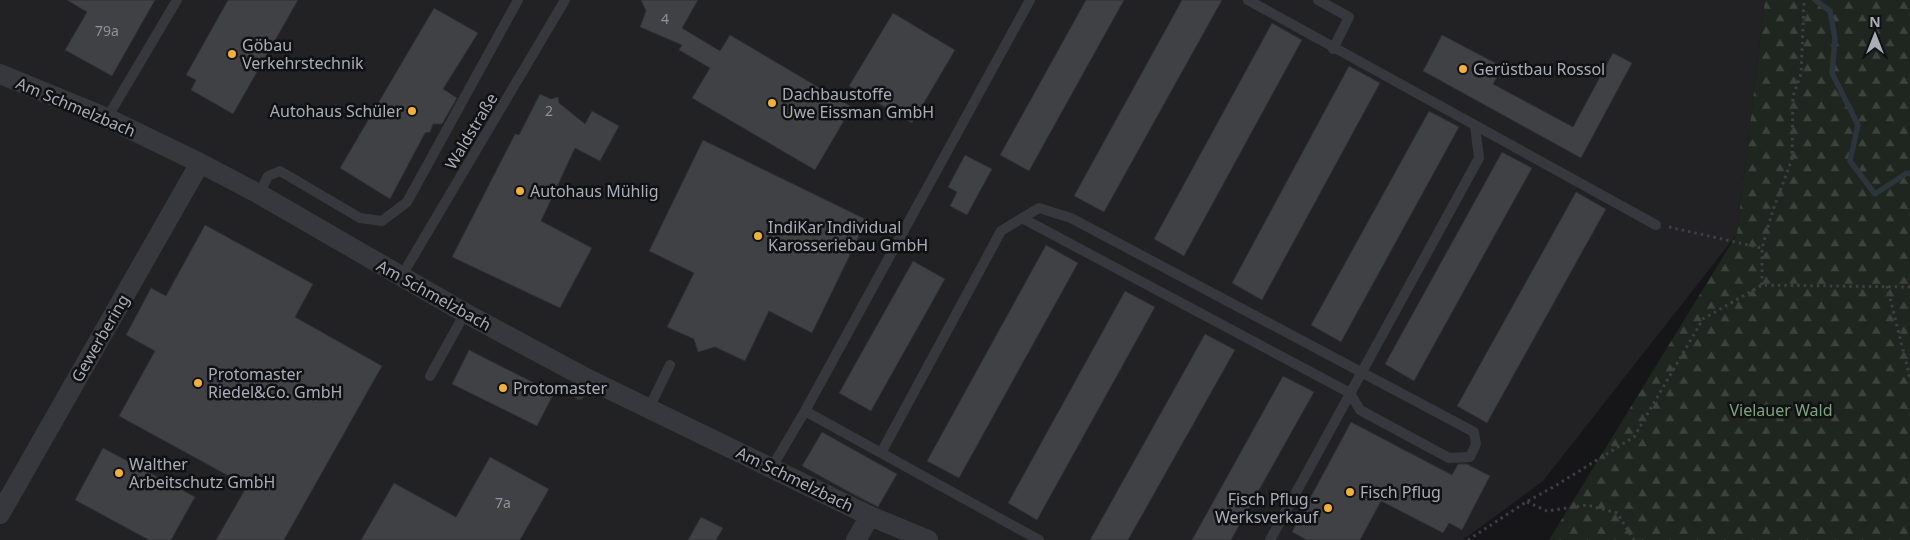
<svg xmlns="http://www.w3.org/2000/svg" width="1910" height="540" viewBox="0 0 1910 540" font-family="'Noto Sans',sans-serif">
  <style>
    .built { fill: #222225 }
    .forest { fill: url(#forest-firs) }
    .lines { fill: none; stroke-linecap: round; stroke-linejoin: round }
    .stream { stroke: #2c353c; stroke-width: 5.5 }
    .building { fill: #404145; stroke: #303034 }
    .path { stroke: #3d3f44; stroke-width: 3; stroke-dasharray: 2.5 4; stroke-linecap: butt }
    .service { stroke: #37383d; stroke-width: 10 }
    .minor { stroke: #37383d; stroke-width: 20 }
    .poi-dot { fill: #f2b134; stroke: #111113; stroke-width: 2 }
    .labels { text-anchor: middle; stroke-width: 5; stroke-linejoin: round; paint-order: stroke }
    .number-label { font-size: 14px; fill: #8e929b }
    .poi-label { font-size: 16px; fill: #a8adb8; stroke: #111113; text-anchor: start }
    .street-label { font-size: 16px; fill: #a8adb8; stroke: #111113 }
    .park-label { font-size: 16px; fill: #7fa381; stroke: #111113 }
  </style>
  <defs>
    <pattern id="forest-firs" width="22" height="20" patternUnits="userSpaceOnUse" patternTransform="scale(1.25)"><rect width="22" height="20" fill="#1e261f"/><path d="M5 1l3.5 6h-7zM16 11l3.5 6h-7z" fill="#3c433d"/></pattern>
  </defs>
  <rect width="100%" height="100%" fill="#161618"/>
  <!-- built -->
  <path class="built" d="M0 0H1765L1737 234 1543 481 1463 540H0Z"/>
  <!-- forest -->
  <path class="forest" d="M1765 0H1910V540H1549L1737 234Z"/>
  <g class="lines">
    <!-- stream -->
    <path class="stream" d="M1815 0 1830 11 1835 39 1832 73 1858 125 1850 161 1875 194 1907 173 1910 174"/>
  </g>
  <!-- building -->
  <path class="building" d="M67 0H155L112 76 65 50 87 12Z
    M228 0H298L233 114 191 90 196 80 186 75Z
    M641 0H698L682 28 720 51 730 35 852 107 815 170 692 98 710 68 679 50 682 45 640 27 646 11Z
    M1086 0H1124L1029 171 1000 155Z
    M1182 0H1222L1104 212 1074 196Z
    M434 8 478 33 443 89 457 98 442 124H433L430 132 425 133 390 199 340 168Z
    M893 13 955 50 912 123 849 86Z
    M1272 23 1302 40 1184 256 1154 239Z
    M1442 35 1503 67 1493 84 1573 127 1613 53 1632 63 1581 158 1423 71Z
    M1349 66 1380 83 1262 300 1232 283Z
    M540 94 551 99 558 97 559 103 585 124 592 111 619 126 600 161 575 148 541 221 592 248 560 308 452 257 515 134 519 135Z
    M1429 111 1459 127 1341 342 1311 325Z
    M703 140 867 220 812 333 769 311 745 361 715 347 698 352 694 339 667 327 694 273 649 251Z
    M1502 152 1532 168 1414 381 1385 364Z
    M965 155 992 169 967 215 950 206 957 192 948 187Z
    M1576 192 1606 209 1487 423 1457 406Z
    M205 225 313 284 295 317 382 366 284 540H216L247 486 119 416 155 351 126 335 151 288 166 296Z
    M1046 245 1078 263 959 478 927 461Z
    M913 261 945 279 871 411 839 393Z
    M1125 291 1155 307 1037 520 1008 503Z
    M1205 334 1235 350 1128 540H1090Z
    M469 350 554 393 537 426 452 384Z
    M1283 376 1314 392 1231 540H1192Z
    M1351 422 1452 475 1458 464H1467L1490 476 1462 530 1449 523 1443 533 1381 501 1360 540H1307L1292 532Z
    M822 432 897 474 878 507 851 493 802 466Z
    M103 448 195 497 171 540H149L75 500Z
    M490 457 549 489 520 540H361L394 483 456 517Z
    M701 517 723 528 716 540H688Z"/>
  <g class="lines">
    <!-- path -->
    <path class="path" d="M1669 227 1762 248
      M1762 285V248L1773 210 1792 159 1793 96 1801 74 1804 2 1802 0
      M1887 286 1910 378
      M1527 502 1547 511 1587 505 1617 513 1634 540
      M1468 540 1526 502 1555 486 1634 437 1703 319 1762 285 1910 287"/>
    <!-- service -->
    <path class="service" d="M1248 0 1656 225
      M1318 0 1349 17 1333 49
      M107 118 177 0
      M259 194 268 176 280 171 360 218 382 221 407 202 518 0
      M401 277 565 0
      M430 376 465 313
      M579 395 588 379
      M649 408 670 365
      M805 411 1039 540
      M881 453 1001 231 1039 208 1071 218 1474 432 1476 444 1470 457 1449 458 1360 410 1350 393 1022 218
      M772 467 805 411 1030 0
      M1270 540 1479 158 1475 126"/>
    <!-- minor -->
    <path class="minor" d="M0 74 107 118 200 163 259 194 465 313 588 379 870 516 928 540
      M0 514 200 163
      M856 540 870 516"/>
  </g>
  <!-- markers -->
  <g class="poi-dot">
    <circle cx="232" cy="54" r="5"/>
    <circle cx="1463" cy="69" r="5"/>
    <circle cx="772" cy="103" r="5"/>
    <circle cx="412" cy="111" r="5"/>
    <circle cx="520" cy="191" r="5"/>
    <circle cx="758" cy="236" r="5"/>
    <circle cx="198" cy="383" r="5"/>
    <circle cx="503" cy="388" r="5"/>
    <circle cx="119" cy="473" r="5"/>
    <circle cx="1350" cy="492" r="5"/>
    <circle cx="1328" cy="508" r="5"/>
  </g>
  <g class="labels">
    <!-- number labels -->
    <g class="number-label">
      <text x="665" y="24">4</text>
      <text x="107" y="36">79a</text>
      <text x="549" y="116">2</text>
      <text x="503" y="508">7a</text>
    </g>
    <!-- poi labels -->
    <g class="poi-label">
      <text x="242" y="51">Göbau<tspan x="242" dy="18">Verkehrstechnik</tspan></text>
      <text x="1473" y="75">Gerüstbau Rossol</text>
      <text x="782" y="100">Dachbaustoffe<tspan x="782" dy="18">Uwe Eissman GmbH</tspan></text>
      <text x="402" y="117" text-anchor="end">Autohaus Schüler</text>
      <text x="530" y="197">Autohaus Mühlig</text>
      <text x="768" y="233">IndiKar Individual<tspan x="768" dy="18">Karosseriebau GmbH</tspan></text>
      <text x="208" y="380">Protomaster<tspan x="208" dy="18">Riedel&amp;Co. GmbH</tspan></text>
      <text x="513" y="394">Protomaster</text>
      <text x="129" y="470">Walther<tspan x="129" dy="18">Arbeitschutz GmbH</tspan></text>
      <text x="1360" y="498">Fisch Pflug</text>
      <text x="1318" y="505" text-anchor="end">Fisch Pflug -<tspan x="1318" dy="18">Werksverkauf</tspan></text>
    </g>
    <!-- street labels -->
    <g class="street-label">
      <text transform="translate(76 107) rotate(23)" y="6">Am Schmelzbach</text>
      <text transform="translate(471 131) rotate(-59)" y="6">Waldstraße</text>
      <text transform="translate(434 295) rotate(29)" y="6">Am Schmelzbach</text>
      <text transform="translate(100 338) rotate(-60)" y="6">Gewerbering</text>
      <text transform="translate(795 479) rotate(26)" y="6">Am Schmelzbach</text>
    </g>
    <!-- park labels -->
    <g class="park-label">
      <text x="1781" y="416">Vielauer Wald</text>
    </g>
  </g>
  <!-- north arrow -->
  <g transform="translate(1875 35)" stroke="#111113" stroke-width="4" paint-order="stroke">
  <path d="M0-4L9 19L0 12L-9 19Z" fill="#a8adb8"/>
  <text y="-8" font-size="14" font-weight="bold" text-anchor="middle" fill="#a8adb8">N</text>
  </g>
</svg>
